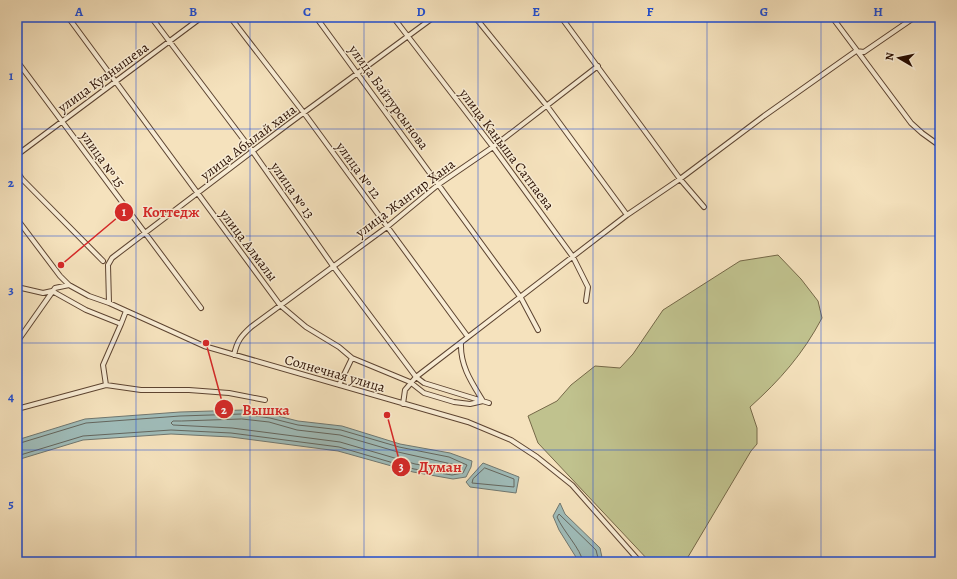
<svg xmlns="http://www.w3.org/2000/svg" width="957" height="579" viewBox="0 0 957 579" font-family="Alegreya,serif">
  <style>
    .green { fill: #c0c28e; stroke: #756848 }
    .water { fill: #9fbcb9; stroke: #707770 }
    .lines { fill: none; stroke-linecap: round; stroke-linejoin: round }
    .shore { stroke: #64665e; stroke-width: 1 }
    .minor-casing { stroke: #5d4431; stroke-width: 6 }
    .minor { stroke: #f8ecd4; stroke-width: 4 }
    .grid { fill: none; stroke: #1d4ed8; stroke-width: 1; stroke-opacity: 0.55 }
    .labels { text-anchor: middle; stroke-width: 3; stroke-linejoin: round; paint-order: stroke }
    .street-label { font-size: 14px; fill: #2a0f02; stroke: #f8ecd4 }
    .leader { fill: none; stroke: #d62828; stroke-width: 1.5 }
    .callout-dot { fill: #d62828; stroke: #f8ecd4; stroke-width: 1.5 }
    .mark-label { font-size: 12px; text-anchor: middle; font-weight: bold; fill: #fff }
    .callout-label { font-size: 15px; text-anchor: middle; font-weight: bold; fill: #d62828; stroke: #f8ecd4; stroke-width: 3; stroke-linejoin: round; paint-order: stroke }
    .neatline { fill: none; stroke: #1d4ed8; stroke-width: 1.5 }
    .grid-label { font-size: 13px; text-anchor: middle; font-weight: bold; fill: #1d4ed8 }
  </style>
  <rect width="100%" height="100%" fill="#f5e2bd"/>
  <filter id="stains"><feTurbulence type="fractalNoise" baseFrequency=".005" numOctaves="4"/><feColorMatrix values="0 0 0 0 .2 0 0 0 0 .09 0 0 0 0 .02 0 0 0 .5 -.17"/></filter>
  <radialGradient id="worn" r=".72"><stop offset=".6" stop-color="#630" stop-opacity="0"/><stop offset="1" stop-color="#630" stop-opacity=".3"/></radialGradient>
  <!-- green -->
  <path class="green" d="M778 255 801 279 818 301 822 318C803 354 780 380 750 407L757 428V444L751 451 685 562H650L538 443 528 416 557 401 571 385 595 366 620 368 633 354 663 310 740 261Z"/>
  <!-- water -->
  <path class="water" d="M243 410 270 414 298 421 342 426 400 444 450 453 472 461 471 467 466 477 453 479 413 472 338 451 231 437 171 434 83 440 17 460V440L85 419 180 412Z
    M483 463 519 477 516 493 470 487 466 482Z
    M560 503 565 514 600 548 603 562H579L559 530 553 516Z"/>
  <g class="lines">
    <!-- shore -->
    <path class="shore" d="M242 419 269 422 297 430 340 435 398 452 456 465 457 468 452 470 415 464 340 442 232 428 173 425 171 423 173 421H181Z
      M17 444 86 423 180 416 242 414 270 418 298 425 341 430 399 447 449 457 467 465 463 473 452 475 414 469 339 447 231 433 171 430 83 436 17 456
      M485 468 514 479V487L472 483 473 479Z
      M583 562C581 549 563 531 557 517L559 514 596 550 599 562"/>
    <!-- minor casing -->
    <g class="minor-casing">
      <path id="minor" d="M68 17 280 305 306 327 339 347 352 358 410 382 424 393 454 402 470 404 483 401C472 383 460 366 461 343
        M151 17 253 152 333 266 416 377 424 383 489 403
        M230 17 304 113 468 337
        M316 17 521 298 538 330
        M393 17 493 147 573 257 588 287 586 301
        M475 17 547 106 627 215
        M561 17 680 179 704 207
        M832 17 911 123 922 133 940 146
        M17 61 201 308
        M17 155 202 17
        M17 171 22 179 103 261
        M17 183 22 179
        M17 219 60 276 69 285 89 296 109 303 204 346 468 422 511 440 537 457 572 485 640 562
        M17 287 43 293 52 291 86 310 121 324 103 365 106 385 17 409
        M109 303 108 265 112 258 287 125 434 17
        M121 324 126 311
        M17 342 55 288 69 285
        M234 355C237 341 241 336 251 327L387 227 439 184 493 147 598 66
        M106 385 141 390H189L229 393 265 400
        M339 385 352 358
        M403 404 405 390 416 377 627 215 680 179 764 116 856 51 864 52 915 17"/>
    </g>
    <!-- minor -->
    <use href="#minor" class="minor"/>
  </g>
  <!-- grid -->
  <path class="grid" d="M136 17V562M250 17V562M364 17V562M478 17V562M593 17V562M707 17V562M821 17V562M17 129H940M17 236H940M17 343H940M17 450H940"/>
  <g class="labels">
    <!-- street labels -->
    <g class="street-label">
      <text transform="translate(103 77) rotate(-36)" y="5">улица Куанышева</text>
      <text transform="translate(389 97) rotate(54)" y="5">улица Байтурсынова</text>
      <text transform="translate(248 142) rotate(-37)" y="5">улица Абылай хана</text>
      <text transform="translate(507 149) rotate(53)" y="5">улица Каныша Сатпаева</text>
      <text transform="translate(103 159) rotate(54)" y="5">улица № 15</text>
      <text transform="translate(359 170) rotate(54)" y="5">улица № 12</text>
      <text transform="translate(293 190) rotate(55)" y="5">улица № 13</text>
      <text transform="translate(405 198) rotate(-37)" y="5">улица Жангир Хана</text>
      <text transform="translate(249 245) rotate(53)" y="5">улица Алмалы</text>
      <text transform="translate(335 373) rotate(16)" y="5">Солнечная улица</text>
    </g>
  </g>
  <!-- callouts -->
  <path class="leader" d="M61 265L124 212M206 343L224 409M387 415L401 467"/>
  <g class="callout-dot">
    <circle cx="61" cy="265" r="4"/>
    <circle cx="206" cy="343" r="4"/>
    <circle cx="387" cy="415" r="4"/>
    <circle cx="124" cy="212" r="10"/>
    <circle cx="224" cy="409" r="10"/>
    <circle cx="401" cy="467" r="10"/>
  </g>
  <g class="mark-label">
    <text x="124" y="216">1</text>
    <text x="224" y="414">2</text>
    <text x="401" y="471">3</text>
  </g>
  <g class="callout-label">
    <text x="171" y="217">Коттедж</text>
    <text x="266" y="415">Вышка</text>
    <text x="440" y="472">Думан</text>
  </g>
  <!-- margin -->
  <rect width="957" height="579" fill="none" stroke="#f5e2bd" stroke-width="44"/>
  <!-- north arrow -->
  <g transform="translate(899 58) rotate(279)" stroke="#f8ecd4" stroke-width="3" paint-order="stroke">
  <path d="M0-3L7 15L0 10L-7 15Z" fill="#2a0f02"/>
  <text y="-6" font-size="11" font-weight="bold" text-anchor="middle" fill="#2a0f02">N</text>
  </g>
  <rect x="22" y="22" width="913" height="535" class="neatline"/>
  <g class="grid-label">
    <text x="79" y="16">A</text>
    <text x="193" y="16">B</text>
    <text x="307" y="16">C</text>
    <text x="421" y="16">D</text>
    <text x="536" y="16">E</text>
    <text x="650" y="16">F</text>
    <text x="764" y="16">G</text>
    <text x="878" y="16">H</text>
    <text x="11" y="80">1</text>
    <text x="11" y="187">2</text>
    <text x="11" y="294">3</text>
    <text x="11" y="401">4</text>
    <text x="11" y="508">5</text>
  </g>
  <rect width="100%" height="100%" filter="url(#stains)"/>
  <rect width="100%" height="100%" fill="url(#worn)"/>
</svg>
